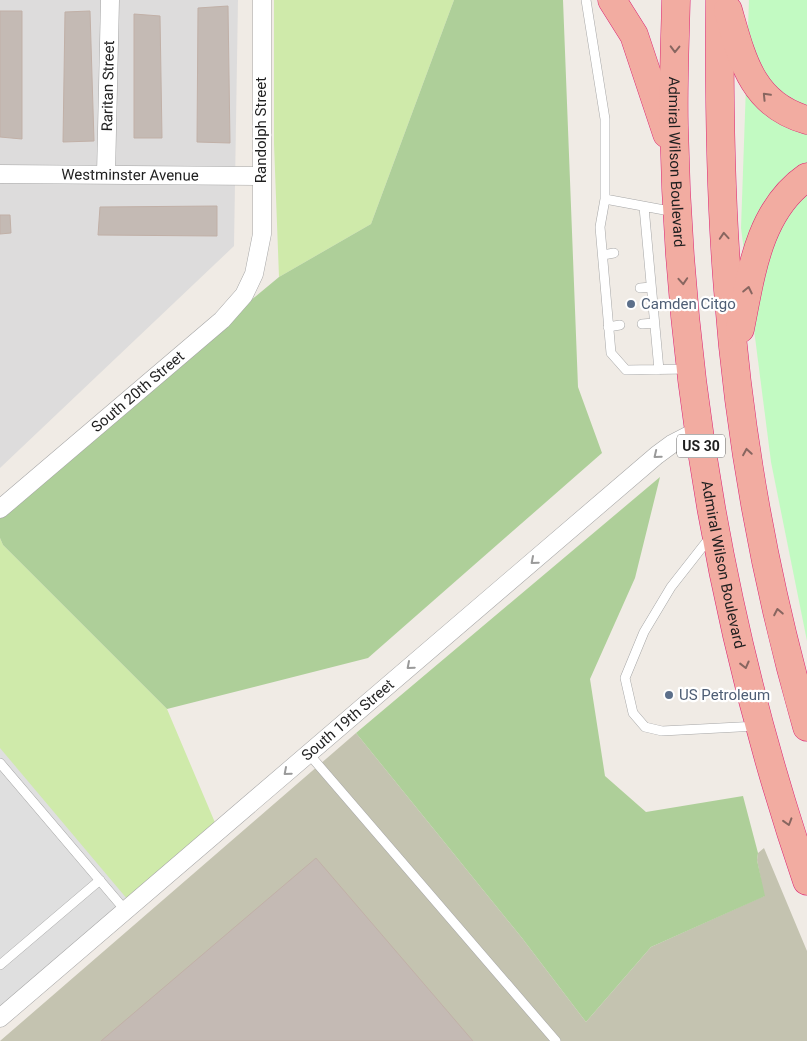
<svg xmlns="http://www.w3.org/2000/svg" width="807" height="1041" viewBox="0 0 807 1041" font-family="Roboto,sans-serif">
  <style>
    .residential { fill: #dddcdc }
    .construction { fill: #c4c3b0 }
    .grass { fill: #cfeaaa }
    .forest { fill: #aecf99 }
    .park { fill: #c2fac2 }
    .parking { fill: #dfdfdf }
    .building { fill: #c4bab4; stroke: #c1b0a7 }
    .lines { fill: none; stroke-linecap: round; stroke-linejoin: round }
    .service-casing { stroke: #a6a6a6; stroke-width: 10 }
    .minor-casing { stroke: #a6a6a6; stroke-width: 19 }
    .trunk-casing { stroke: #dc2373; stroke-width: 29 }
    .service { stroke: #fff; stroke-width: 9 }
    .minor { stroke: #fff; stroke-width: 18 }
    .trunk { stroke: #f2aca1; stroke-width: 28 }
    .oneway { stroke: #886660 }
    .oneway2 { stroke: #9a9a9a }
    .service-dot { fill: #5c6f8a; stroke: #fff; stroke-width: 2 }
    .labels { text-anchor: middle; stroke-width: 4.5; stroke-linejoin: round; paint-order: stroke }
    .shield { fill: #fff; stroke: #626262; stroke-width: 1 }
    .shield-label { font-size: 14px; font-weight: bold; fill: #1f1f1f }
    .street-label { font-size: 15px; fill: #1f1f1f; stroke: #fff }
    .service-label { font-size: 15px; fill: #4e5e75; stroke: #fff; text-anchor: start }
  </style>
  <rect width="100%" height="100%" fill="#f0ebe5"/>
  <!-- residential -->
  <path class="residential" d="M0 0H238L234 246 0 468Z"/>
  <!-- construction -->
  <path class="construction" d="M356 733 522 938 586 1022 651 947 764 896 757 860 758 853 764 848 807 951V1041H0Z"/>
  <!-- grass -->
  <path class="grass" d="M274 0H454L371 224 279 277 274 144Z
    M0 538 3 545 167 709 219 832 0 1019Z"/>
  <!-- forest -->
  <path class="forest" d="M454 0H563L578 387 602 453 368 658 167 709 3 545 0 538V508L279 277 371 224Z
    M660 477 635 578 590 679 605 776 646 812 743 796 758 853 757 860 765 896 651 947 586 1022 522 938 356 733Z"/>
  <!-- park -->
  <path class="park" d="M749 0H807V641L771 462 741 228Z"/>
  <!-- parking -->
  <path class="parking" d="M0 748 128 900 0 1008Z"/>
  <!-- building -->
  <path class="building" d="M228 6 230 143 197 142 198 8Z
    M0 11H22V139L0 137Z
    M90 11 94 141 63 142 65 12Z
    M134 14 160 16 162 138H134Z
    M217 206V236L98 235 100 207Z
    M0 215H10L11 233 0 234Z
    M316 858 473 1041H101Z"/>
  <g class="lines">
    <!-- service casing -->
    <g class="service-casing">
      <path id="service" d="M586 0 605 119V199L675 212
        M605 199 600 227 611 353 626 370 688 369
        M644 207 659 370
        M603 255 614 253
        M640 288 651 287
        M642 324 654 323
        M608 327 620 325
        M711 536 671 587 644 632 625 678 633 713 645 727 662 731 758 726
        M308 753 556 1041
        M0 763 125 910
        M0 965 100 880"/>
    </g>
    <!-- minor casing -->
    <g class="minor-casing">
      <g id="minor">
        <path id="s1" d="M0 174 261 176"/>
        <path id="s2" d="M106 174 110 0"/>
        <path id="s3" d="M0 509 222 320 244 295 254 274 262 234V0"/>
        <path id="s4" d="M0 1018 657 455 672 444 699 430"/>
      </g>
    </g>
    <!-- trunk casing -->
    <g class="trunk-casing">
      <g id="trunk">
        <path d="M612 0 634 35 667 134"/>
        <path id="s5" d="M676 0C675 42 673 84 674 126 679 382 724 638 807 881"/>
        <path d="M720 0C719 97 720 193 728 290 739 437 766 585 807 727"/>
        <path d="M728 10C742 59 752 105 807 120"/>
        <path d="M740 329C751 275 758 211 807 177"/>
      </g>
    </g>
    <!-- service -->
    <use href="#service" class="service"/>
    <!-- minor -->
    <use href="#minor" class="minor"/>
    <!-- trunk -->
    <use href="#trunk" class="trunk"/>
  </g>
  <!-- one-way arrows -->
  <defs><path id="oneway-chevron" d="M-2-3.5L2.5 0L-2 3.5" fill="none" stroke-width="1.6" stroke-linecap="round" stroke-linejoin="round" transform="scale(1.25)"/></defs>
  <g class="oneway">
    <use href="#oneway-chevron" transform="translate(675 49) rotate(91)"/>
    <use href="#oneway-chevron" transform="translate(766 96) rotate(-134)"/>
    <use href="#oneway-chevron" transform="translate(724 236) rotate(-94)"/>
    <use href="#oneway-chevron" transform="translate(683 281) rotate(86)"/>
    <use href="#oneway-chevron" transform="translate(748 290) rotate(-78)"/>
    <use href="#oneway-chevron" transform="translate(747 452) rotate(-99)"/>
    <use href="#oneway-chevron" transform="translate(778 612) rotate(-101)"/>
    <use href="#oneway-chevron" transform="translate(745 665) rotate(76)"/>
    <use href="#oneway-chevron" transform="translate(788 822) rotate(73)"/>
  </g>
  <g class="oneway2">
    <use href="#oneway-chevron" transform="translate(657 455) rotate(141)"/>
    <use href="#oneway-chevron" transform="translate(534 561) rotate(139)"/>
    <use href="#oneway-chevron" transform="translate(410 666) rotate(139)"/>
    <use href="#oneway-chevron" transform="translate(287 772) rotate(139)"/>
  </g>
  <!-- markers -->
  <g class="service-dot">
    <circle cx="631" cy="304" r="5"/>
    <circle cx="669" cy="695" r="5"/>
  </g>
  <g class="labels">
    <!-- shield labels -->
    <rect class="shield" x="677" y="434.5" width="48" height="23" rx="4"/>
    <g class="shield-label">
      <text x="701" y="451">US 30</text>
    </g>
    <!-- street labels -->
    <g class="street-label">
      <text dy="5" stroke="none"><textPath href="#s2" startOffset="88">Raritan Street</textPath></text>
      <text transform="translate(261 130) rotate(-90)" y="5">Randolph Street</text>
      <text dy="5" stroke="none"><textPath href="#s5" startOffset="162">Admiral Wilson Boulevard</textPath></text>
      <text dy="5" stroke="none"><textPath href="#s1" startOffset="130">Westminster Avenue</textPath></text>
      <text dy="5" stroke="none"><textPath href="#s3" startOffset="181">South 20th Street</textPath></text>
      <text dy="5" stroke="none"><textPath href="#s5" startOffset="568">Admiral Wilson Boulevard</textPath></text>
      <text dy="5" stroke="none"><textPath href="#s4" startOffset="458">South 19th Street</textPath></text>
    </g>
    <!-- service labels -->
    <g class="service-label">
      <text x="641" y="309">Camden Citgo</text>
      <text x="679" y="700">US Petroleum</text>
    </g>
  </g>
</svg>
